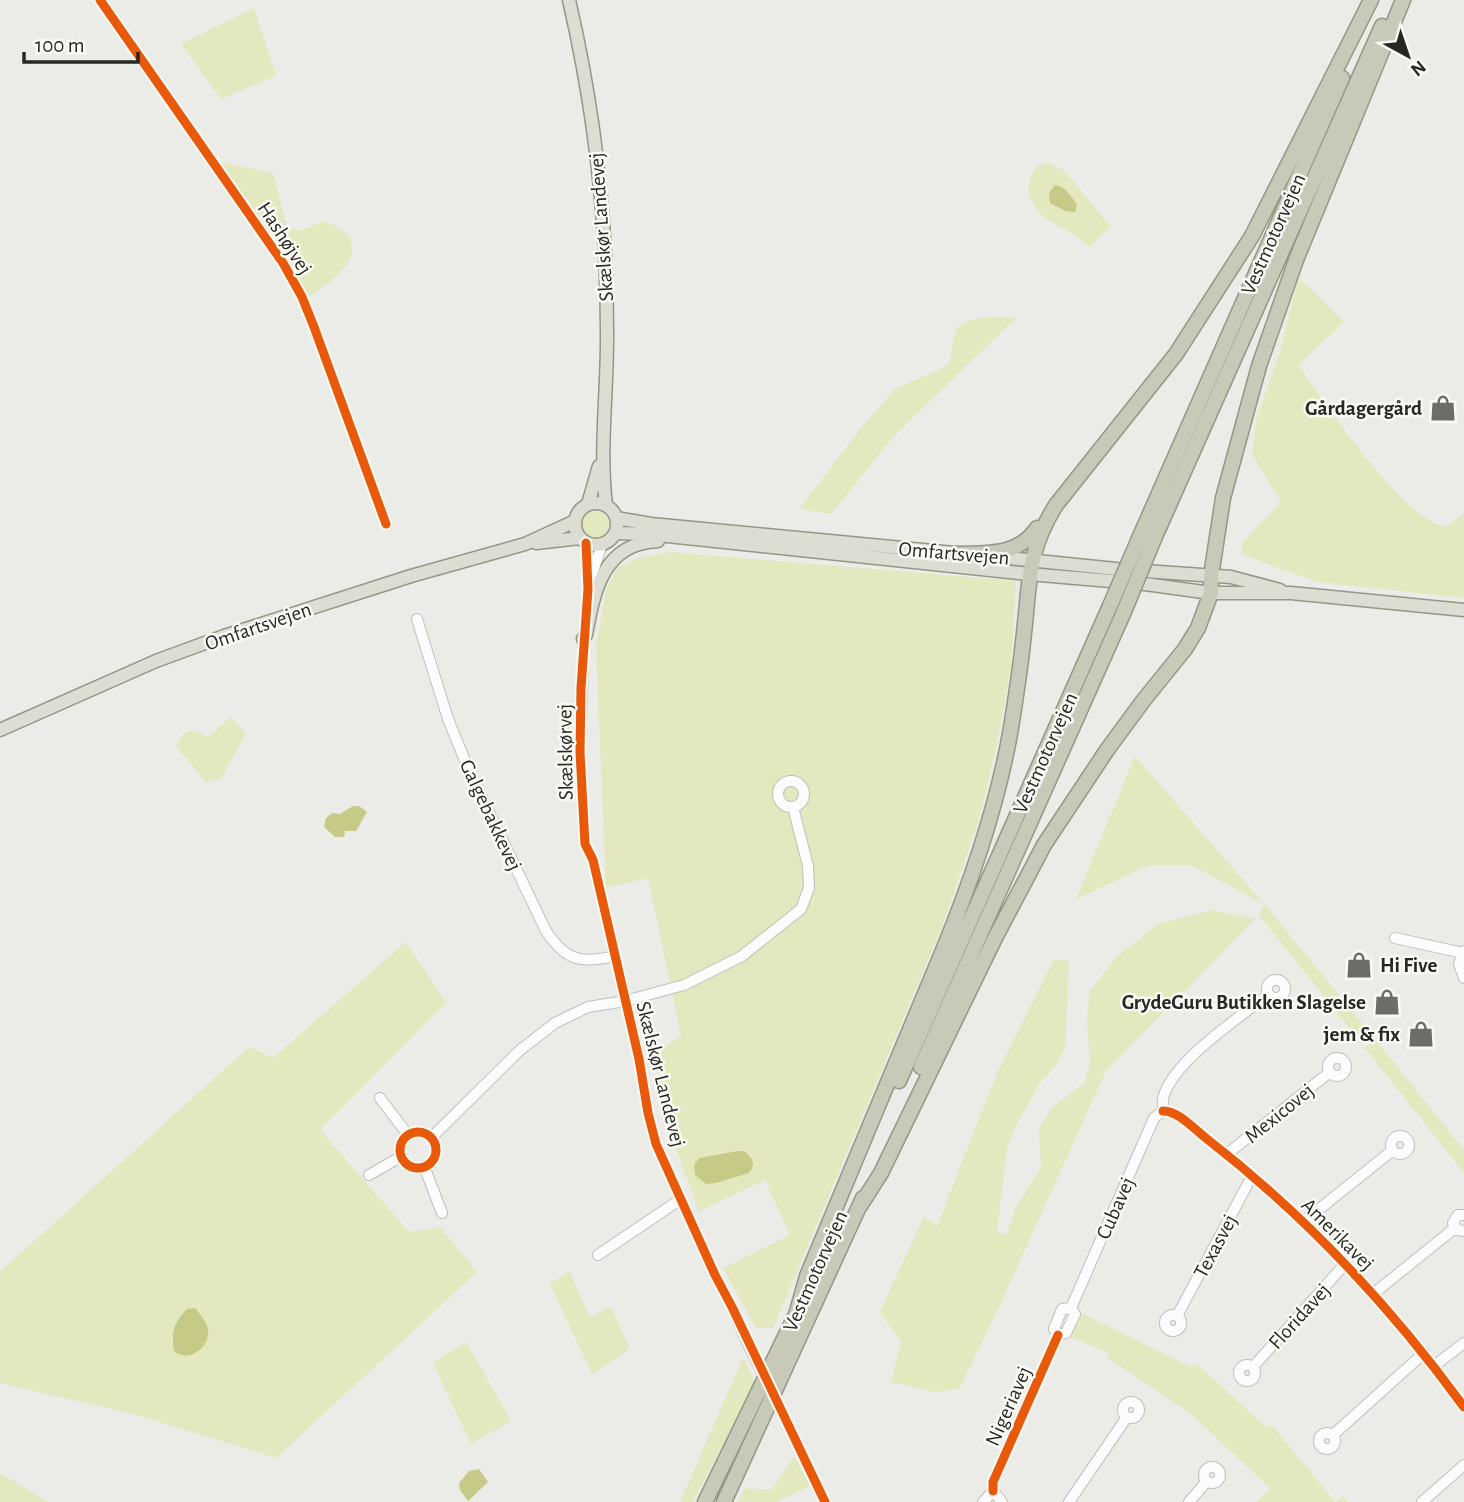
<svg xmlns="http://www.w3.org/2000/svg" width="1464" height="1502" viewBox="0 0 1464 1502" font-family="'Alegreya Sans',sans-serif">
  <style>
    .green { fill: #e4e8bf }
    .water { fill: #c7ca87 }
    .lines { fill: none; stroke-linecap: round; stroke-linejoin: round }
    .minor-casing { stroke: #bfbfbd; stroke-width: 12 }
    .major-casing { stroke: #969685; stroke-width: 15 }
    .highway-casing { stroke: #969685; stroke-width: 17 }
    .minor { stroke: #fcfcfc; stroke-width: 10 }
    .major { stroke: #ddddd4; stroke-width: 12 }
    .highway { stroke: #c8c9b9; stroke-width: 14 }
    .minor-bridge-casing { stroke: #bfbfbd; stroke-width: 12; stroke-linecap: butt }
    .highway-bridge-casing { stroke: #969685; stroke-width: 17; stroke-linecap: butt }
    .minor-bridge { stroke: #fcfcfc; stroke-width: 10 }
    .highway-bridge { stroke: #c8c9b9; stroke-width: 14 }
    .cycleway-casing { stroke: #f9faf4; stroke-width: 13 }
    .cycleway { stroke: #e8590c; stroke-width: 9 }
    .labels { text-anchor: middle; stroke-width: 5; stroke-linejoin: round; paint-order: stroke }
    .street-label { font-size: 21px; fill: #272725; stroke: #f9faf4 }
    .poi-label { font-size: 21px; font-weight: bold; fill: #272725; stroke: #f9faf4; text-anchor: end }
  </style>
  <rect width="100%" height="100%" fill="#ebebe8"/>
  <!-- green -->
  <path class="green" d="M254 8 276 76 221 99 181 44Z
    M219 162 273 173 286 225 298 231 325 221C331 224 341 228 345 233 369 259 325 286 307 298Z
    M1047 163 1064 170 1111 227 1089 247C1070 225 1044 229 1031 198 1026 186 1030 178 1036 167Z
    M1298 280 1307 285 1344 322 1298 365C1325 402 1403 521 1446 527L1464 514V598L1317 582 1241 554 1243 542 1281 502 1252 454 1257 417 1280 352Z
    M1017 317 895 435 831 514 799 509 865 423 896 388 939 370 949 363C952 353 952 339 957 329 965 314 1002 318 1017 317Z
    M581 525a14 14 0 1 1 28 0a14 14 0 1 1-28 0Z
    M670 552 1016 581 1011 667 996 748 979 820 941 929 773 1328H756L723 1268 790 1235 765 1180 699 1211 663 1114 657 1052 681 1036 648 878 606 888 596 646 606 590 617 568 637 558Z
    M231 717 246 733 221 779 206 782 176 746C184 728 192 727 208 737Z
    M1135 756 1264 904 1372 1035 1362 1044 1259 915 1264 904 1191 865H1150L1076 899Z
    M1212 910 1255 919 1106 1071 999 1307 959 1389 934 1392 891 1382 901 1342 880 1312 924 1216 937 1226 998 1071 1054 959 1069 961 1065 1048 1055 1067 1040 1082 1019 1120 1007 1147 997 1233 1007 1234 1016 1207 1041 1168 1039 1128 1053 1107 1084 1083 1090 1064 1087 1022 1089 993 1115 958 1158 924Z
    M406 942 446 1003 320 1130 409 1232 441 1228 477 1272 276 1458 137 1415 0 1383V1272L249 1047 273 1058Z
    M1376 1040 1464 1150V1173L1365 1048Z
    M569 1271 590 1317 611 1307 630 1349 592 1374 550 1284Z
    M1081 1313 1193 1368 1197 1364 1267 1428 1272 1425 1335 1502 1343 1496 1348 1502H1256L1270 1488 1191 1414 1108 1358V1353L1071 1337Z
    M466 1342 511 1421 471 1444 433 1363Z
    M743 1358 755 1382 693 1502H680Z
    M794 1456 810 1486 776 1502H737L745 1488 772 1490Z
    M0 1473 48 1502H0Z"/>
  <!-- water -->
  <path class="water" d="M1055 185C1066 187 1071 196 1077 205L1075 212 1065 211 1050 203 1049 193Z
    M353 806H359L367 812 356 831H345L344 837H335L324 827 326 818 332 813 340 814Z
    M738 1151H744C752 1157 757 1164 749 1173L716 1183 706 1184 695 1175 694 1165 699 1158Z
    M195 1308C200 1314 206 1321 208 1328 211 1347 189 1364 174 1351 171 1333 174 1322 187 1309Z
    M479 1469 488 1482 468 1501 460 1490 459 1483 469 1471Z"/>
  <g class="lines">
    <!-- minor casing -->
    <g class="minor-casing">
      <path id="minor" d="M100 0 283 263 302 297 314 327 386 524
        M591 578 602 544
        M586 612 588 589 586 543
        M417 619 448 719 468 768 546 931C566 961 581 964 615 956
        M584 634 580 752 585 844 593 860 639 1059 648 1113 656 1144 714 1274 732 1307 747 1342
        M778 794a13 13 0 1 1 26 0a13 13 0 1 1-26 0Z
        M1395 938 1463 953
        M1464 951 1459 964 1464 978
        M1267 989a9 9 0 1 1 18 0a9 9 0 1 1-18 0Z
        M1328 1067a9 9 0 1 1 18 0a9 9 0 1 1-18 0Z
        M380 1098 408 1135
        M1163 1111C1179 1111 1195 1130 1207 1139 1305 1215 1391 1307 1464 1407
        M1163 1111C1163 1106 1162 1100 1164 1095 1176 1059 1239 1018 1269 994
        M400 1150a18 18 0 1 1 36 0a18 18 0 1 1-36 0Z
        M1391 1145a9 9 0 1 1 18 0a9 9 0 1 1-18 0Z
        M431 1138 519 1051 555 1023 588 1007 625 1001 684 985 742 956 801 909 809 888 808 866 793 807
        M1227 1154 1330 1072
        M424 1166 442 1213
        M369 1175 402 1156
        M1464 1215H1458L1453 1223 1457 1230 1464 1231
        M1303 1222 1393 1150
        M598 1255 681 1199
        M1373 1294 1455 1228
        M1071 1308 1154 1118 1163 1111
        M1071 1308 1075 1314 1066 1333 1058 1335 1054 1329 1062 1309Z
        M1165 1323a8 8 0 1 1 16 0a8 8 0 1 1-16 0Z
        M1177 1316 1252 1176
        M1239 1373a8 8 0 1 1 16 0a8 8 0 1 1-16 0Z
        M1434 1366 1464 1343
        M1253 1367 1345 1264
        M1123 1410a8 8 0 1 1 16 0a8 8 0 1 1-16 0Z
        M790 1428 825 1502
        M1319 1441a8 8 0 1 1 16 0a8 8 0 1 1-16 0Z
        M1333 1435 1424 1353
        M1204 1475a8 8 0 1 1 16 0a8 8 0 1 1-16 0Z
        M993 1491V1482L1058 1335
        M993 1491 1002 1502
        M983 1502 993 1491
        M1069 1502 1127 1417
        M1189 1502 1207 1481
        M1422 1502 1464 1465"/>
    </g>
    <!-- major casing -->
    <g class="major-casing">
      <path id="major" d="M569 0C594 108 607 219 607 329 608 388 599 447 606 505
        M575 524a21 21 0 1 1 42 0a21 21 0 1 1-42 0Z
        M588 504 599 466
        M616 518 651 524 965 554
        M615 533 649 534 1029 574 1145 584 1211 593H1291L1464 610
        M536 543 580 538
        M990 556 1116 569 1231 577 1280 590
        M583 639 586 635C594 591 603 543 658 541
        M0 730 156 661 224 636 411 576 525 544 575 521"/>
    </g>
    <!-- highway casing -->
    <g class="highway-casing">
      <path id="highway" d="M1141 534 1342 78
        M1154 539 1382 26
        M955 554C985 553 1018 557 1037 528
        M921 1067 1123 614
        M899 1081 1109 608
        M860 1206 881 1173 995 938 1044 845 1107 750 1143 701 1185 649 1198 628 1211 593V576L1223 498 1259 366 1296 260 1403 0
        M796 1315 807 1276 944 948C973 877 998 804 1011 728 1016 696 1021 665 1024 633 1030 581 1027 551 1056 505L1176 354 1252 236 1371 0
        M705 1502 799 1308
        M724 1502 863 1198"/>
    </g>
    <!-- minor -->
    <use href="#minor" class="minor"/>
    <!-- major -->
    <use href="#major" class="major"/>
    <!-- highway -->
    <use href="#highway" class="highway"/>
    <!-- minor-bridge casing -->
    <g class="minor-bridge-casing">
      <path id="minor-bridge" d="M747 1342 790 1428"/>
    </g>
    <!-- highway-bridge casing -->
    <g class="highway-bridge-casing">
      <path id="highway-bridge" d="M1109 608 1141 534
        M1123 614 1154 539"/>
    </g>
    <!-- minor-bridge -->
    <use href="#minor-bridge" class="minor-bridge"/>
    <!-- highway-bridge -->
    <use href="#highway-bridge" class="highway-bridge"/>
    <!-- cycleway casing -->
    <g class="cycleway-casing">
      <path id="cycleway" d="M100 0 283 263 302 297 314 327 386 524
        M586 543 588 589 581 688 580 752 585 844 593 860 639 1059 648 1113 656 1144 715 1275 732 1307 825 1502
        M1163 1111C1179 1111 1195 1130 1207 1139 1305 1215 1391 1307 1464 1407
        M400 1150a18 18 0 1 1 36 0a18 18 0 1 1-36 0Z
        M993 1491V1482L1058 1335"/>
    </g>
    <!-- cycleway -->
    <use href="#cycleway" class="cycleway"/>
  </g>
  <!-- icons -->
  <defs>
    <g id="shop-bare" transform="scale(2.1)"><path d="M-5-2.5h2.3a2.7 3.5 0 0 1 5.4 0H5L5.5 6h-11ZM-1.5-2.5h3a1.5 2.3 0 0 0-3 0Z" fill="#6c6c69" stroke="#f9faf4" stroke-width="2.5" paint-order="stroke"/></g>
  </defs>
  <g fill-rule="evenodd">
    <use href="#shop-bare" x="1443" y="408"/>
    <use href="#shop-bare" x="1359" y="965"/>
    <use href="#shop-bare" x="1387" y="1002"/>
    <use href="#shop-bare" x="1421" y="1034"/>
  </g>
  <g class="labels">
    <!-- street labels -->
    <g class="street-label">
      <text transform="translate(601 227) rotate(-94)" y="7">Skælskør Landevej</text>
      <text transform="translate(1273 234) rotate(-66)" y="7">Vestmotorvejen</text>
      <text transform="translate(285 238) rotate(57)" y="7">Hashøjvej</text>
      <text transform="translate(954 553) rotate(5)" y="7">Omfartsvejen</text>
      <text transform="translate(258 626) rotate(-19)" y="7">Omfartsvejen</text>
      <text transform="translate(565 752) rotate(-91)" y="7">Skælskørvej</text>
      <text transform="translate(1045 753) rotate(-66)" y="7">Vestmotorvejen</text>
      <text transform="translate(491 815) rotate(65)" y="7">Galgebakkevej</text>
      <text transform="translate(661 1074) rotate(76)" y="7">Skælskør Landevej</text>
      <text transform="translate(1279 1113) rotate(-39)" y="7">Mexicovej</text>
      <text transform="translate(1115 1208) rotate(-66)" y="7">Cubavej</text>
      <text transform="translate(1338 1234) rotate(45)" y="7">Amerikavej</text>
      <text transform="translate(1215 1246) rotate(-62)" y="7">Texasvej</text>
      <text transform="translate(815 1271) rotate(-66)" y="7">Vestmotorvejen</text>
      <text transform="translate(1299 1316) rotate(-48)" y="7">Floridavej</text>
      <text transform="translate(1008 1406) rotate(-66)" y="7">Nigeriavej</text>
    </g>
    <!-- poi labels -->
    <g class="poi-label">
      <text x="1422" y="415">Gårdagergård</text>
      <text x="1380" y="972" text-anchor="start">Hi Five</text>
      <text x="1366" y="1009">GrydeGuru Butikken Slagelse</text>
      <text x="1400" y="1041">jem &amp; fix</text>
    </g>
  </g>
  <!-- north arrow -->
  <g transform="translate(1408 56) rotate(140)" stroke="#f9faf4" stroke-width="5" paint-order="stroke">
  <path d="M0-5L12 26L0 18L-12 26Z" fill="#272725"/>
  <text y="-10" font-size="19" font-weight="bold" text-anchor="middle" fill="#272725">N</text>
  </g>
  <!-- scale -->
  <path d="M24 52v10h114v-10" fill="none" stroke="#272725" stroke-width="3.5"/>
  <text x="35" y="52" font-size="21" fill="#272725" stroke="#f9faf4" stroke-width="5" paint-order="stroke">100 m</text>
</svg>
